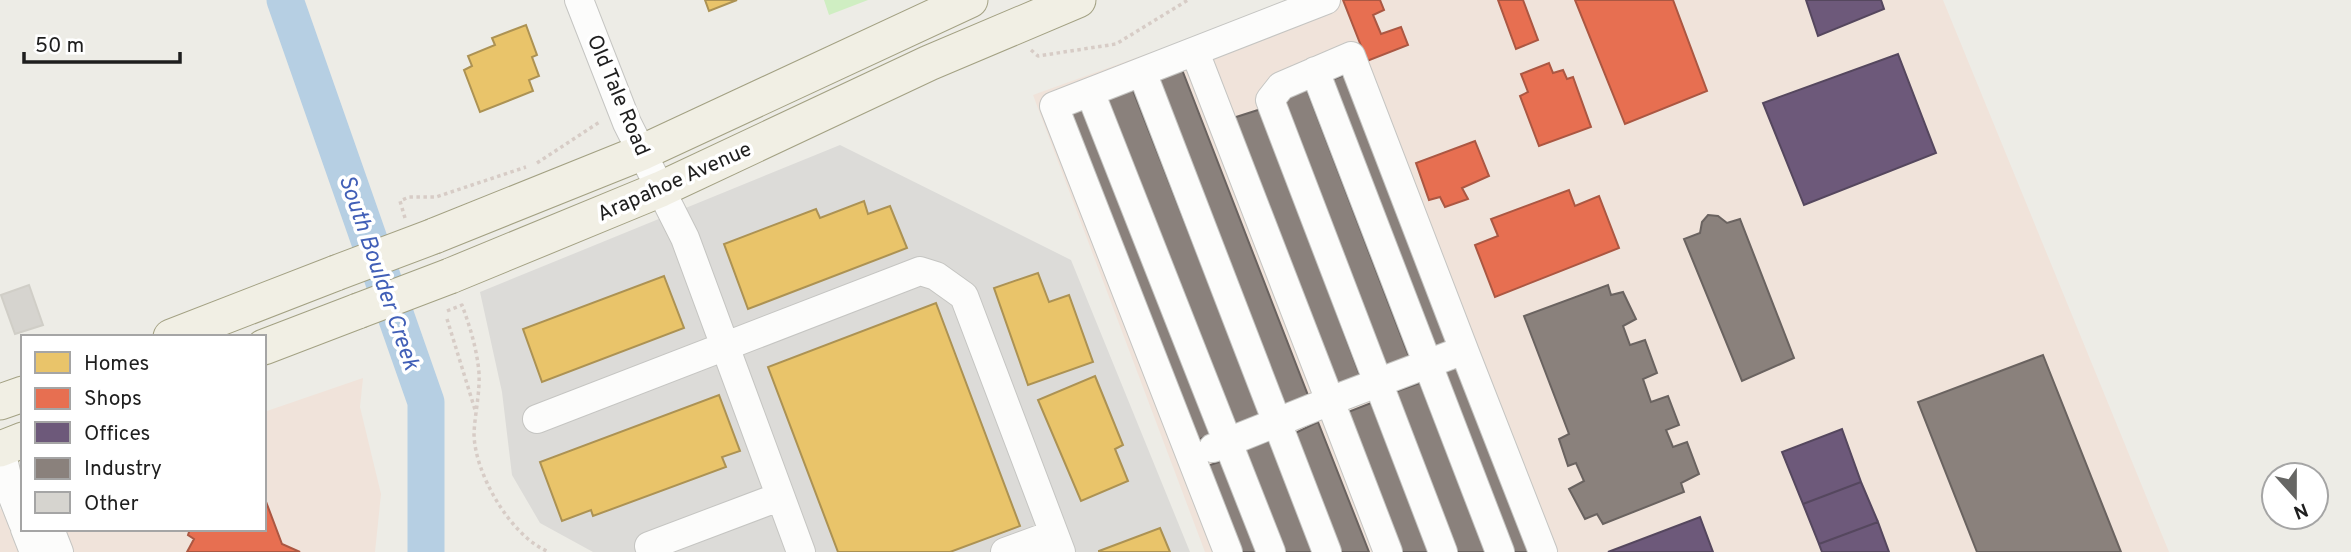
<svg xmlns="http://www.w3.org/2000/svg" width="2351" height="552" viewBox="0 0 2351 552" font-family="Overpass,sans-serif">
  <style>
    .residential { fill: #dcdbd8 }
    .commercial { fill: #f0e3da }
    .grass { fill: #cfeec2 }
    .homes { fill: #e9c46a; stroke: #ac9253; stroke-width: 2 }
    .shops { fill: #e76f51; stroke: #ab5742; stroke-width: 2 }
    .offices { fill: #6d597a; stroke: #55475e; stroke-width: 2 }
    .industry { fill: #8a817c; stroke: #6a6360; stroke-width: 2 }
    .lines { fill: none; stroke-linecap: round; stroke-linejoin: round }
    .river { stroke: #b6cfe3; stroke-width: 37 }
    .building { fill: #d6d4cf; stroke: #d0cec7; stroke-width: 2 }
    .minor-casing { stroke: #c5c5c2; stroke-width: 30 }
    .major-casing { stroke: #a3a183; stroke-width: 37 }
    .path { stroke: #d7ccc6; stroke-width: 3.5; stroke-dasharray: 3.5 3.5; stroke-linecap: butt }
    .minor { stroke: #fcfcfb; stroke-width: 28 }
    .major { stroke: #f1efe4; stroke-width: 35 }
    .major-bridge-casing { stroke: #a3a183; stroke-width: 37; stroke-linecap: butt }
    .major-bridge { stroke: #f1efe4; stroke-width: 35 }
    .labels { text-anchor: middle; stroke-width: 7; stroke-linejoin: round; paint-order: stroke }
    .street-label { font-size: 21px; fill: #1e1e1e; stroke: #fff }
    .water-label { font-size: 23px; font-style: italic; fill: #415fb7; stroke: #fff }
  </style>
  <rect width="100%" height="100%" fill="#edece6"/>
  <!-- residential -->
  <path class="residential" d="M840 145 1071 260 1190 552H593L540 523 512 475 502 392 480 292Z"/>
  <!-- commercial -->
  <path class="commercial" d="M1296 0H1943L2169 552H1205L1033 95Z
    M363 378 360 407 381 494 375 552H0V509L23 499V529H264V412Z"/>
  <!-- grass -->
  <path class="grass" d="M824 0H868L829 15Z"/>
  <!-- homes -->
  <path class="homes" d="M705 0H737L709 11Z
    M526 25 537 55 532 57 539 76 529 80 533 91 480 112 464 70 472 66 468 56 495 45 492 38Z
    M864 201 868 214 890 206 907 248 748 309 724 244 816 209 820 218Z
    M1038 273 1049 302 1069 295 1093 362 1028 385 994 288Z
    M664 276 684 328 542 382 523 329Z
    M936 303 1020 526 950 552H838L768 367Z
    M1095 376 1123 445 1115 449 1128 481 1081 501 1038 400Z
    M719 395 740 451 722 457 726 467 593 516 591 510 562 521 540 462Z
    M1160 528 1170 552H1099V551Z"/>
  <!-- shops -->
  <path class="shops" d="M1343 0H1380L1384 10 1373 15 1381 34 1401 27 1408 45 1367 61Z
    M1498 0H1523L1538 40 1516 49Z
    M1575 0H1673L1707 91 1625 124Z
    M1549 63 1553 73 1563 70 1567 79 1573 77 1591 127 1539 146 1520 96 1528 92 1521 74Z
    M1475 141 1489 176 1462 188 1468 199 1445 207 1440 197 1429 200 1416 163Z
    M1569 190 1575 206 1599 196 1619 248 1495 297 1475 245 1498 236 1491 219Z
    M265 499 282 544 300 552H187L194 539 188 535 190 529H264Z"/>
  <!-- offices -->
  <path class="offices" d="M1806 0H1881L1884 9 1818 36Z
    M1898 54 1936 153 1804 205 1763 103Z
    M1842 429 1861 482 1803 504 1782 452Z
    M1861 482 1878 522 1819 544 1803 504Z
    M1700 517 1713 552H1608Z
    M1878 522 1889 552H1822L1819 544Z"/>
  <!-- industry -->
  <path class="industry" d="M1181 67 1309 398 1281 408 1153 77Z
    M1347 74 1449 342 1432 348 1329 81Z
    M1132 88 1261 416 1233 428 1104 98Z
    M1307 90 1409 357 1383 367 1279 100Z
    M1084 107 1210 435 1190 443 1064 114Z
    M1261 109 1360 376 1333 387 1230 119Z
    M1708 215 1718 216 1727 223 1740 219 1794 358 1742 381 1684 239 1700 233 1702 222Z
    M1608 285 1611 295 1623 292 1636 319 1623 326 1630 345 1645 340 1657 373 1643 379 1651 402 1668 396 1679 425 1666 430 1673 447 1687 442 1699 474 1681 483 1684 492 1603 524 1597 514 1585 519 1569 489 1584 481 1576 463 1568 466 1559 439 1569 434 1524 316Z
    M2043 355 2121 552H1977L1918 402Z
    M1460 366 1532 552H1509L1440 374Z
    M1420 383 1486 552H1453L1392 393Z
    M1371 403 1429 552H1396L1343 414Z
    M1318 422 1369 552H1336L1291 435Z
    M1271 440 1313 552H1280L1241 451Z
    M1222 461 1257 552H1233L1201 468Z"/>
  <g class="lines">
    <!-- river -->
    <path class="river" d="M285 0 426 402V552"/>
  </g>
  <!-- building -->
  <path class="building" d="M29 285 43 325 15 334 1 295Z"/>
  <g class="lines">
    <!-- minor casing -->
    <g class="minor-casing">
      <path id="minor" d="M579 0 627 123 685 238 801 552
        M1195 52 1330 401 1464 350 1543 552
        M1315 71 1500 552
        M1142 72 1327 552
        M1090 92 1271 552
        M537 419 920 271 936 276 964 296 1061 552
        M0 445 10 490 23 523
        M1213 448 1330 401 1388 552
        M25 529 34 552
        M50 529 59 552
        M649 546 779 497
        M1005 552 1054 534
        M1228 552 1054 106 1326 0
        M1443 552 1270 100 1281 86 1351 56 1464 350"/>
    </g>
    <!-- major casing -->
    <g class="major-casing">
      <path id="major" d="M434 236 643 152 970 0
        M450 276 661 189 929 63 1078 0
        M171 337 336 273
        M264 347 358 311
        M0 402 23 394
        M0 449 23 440"/>
    </g>
    <!-- path -->
    <path class="path" d="M1031 50 1038 56 1116 44 1188 0
      M537 163 601 121
      M405 218 400 201 409 197H436L526 167
      M447 311 462 305C470 327 477 349 479 373 480 393 475 413 474 433 474 473 511 537 549 552
      M447 319 476 413"/>
    <!-- minor -->
    <use href="#minor" class="minor"/>
    <!-- major -->
    <use href="#major" class="major"/>
    <!-- major-bridge casing -->
    <g class="major-bridge-casing">
      <path id="major-bridge" d="M336 273 434 236
        M358 311 450 276"/>
    </g>
    <!-- major-bridge -->
    <use href="#major-bridge" class="major-bridge"/>
  </g>
  <g class="labels">
    <!-- street labels -->
    <g class="street-label">
      <text transform="translate(619 95) rotate(67)" y="7">Old Tale Road</text>
      <text transform="translate(674 181) rotate(-24)" y="7">Arapahoe Avenue</text>
    </g>
    <!-- water labels -->
    <g class="water-label">
      <text transform="translate(380 272) rotate(71)" y="8">South Boulder Creek</text>
    </g>
  </g>
  <!-- legend -->
  <rect x="21" y="335" width="245" height="196" fill="#ffffff" stroke="#a5a5a5" stroke-width="2"/>
  <rect x="35" y="352" width="35" height="21" fill="#e9c46a" stroke="#a5a5a5" stroke-width="2"/>
  <text x="84" y="370" font-size="21" fill="#1e1e1e">Homes</text>
  <rect x="35" y="388" width="35" height="21" fill="#e76f51" stroke="#a5a5a5" stroke-width="2"/>
  <text x="84" y="405" font-size="21" fill="#1e1e1e">Shops</text>
  <rect x="35" y="422" width="35" height="21" fill="#6d597a" stroke="#a5a5a5" stroke-width="2"/>
  <text x="84" y="440" font-size="21" fill="#1e1e1e">Offices</text>
  <rect x="35" y="458" width="35" height="21" fill="#8a817c" stroke="#a5a5a5" stroke-width="2"/>
  <text x="84" y="475" font-size="21" fill="#1e1e1e">Industry</text>
  <rect x="35" y="492" width="35" height="21" fill="#d6d4cf" stroke="#a5a5a5" stroke-width="2"/>
  <text x="84" y="510" font-size="21" fill="#1e1e1e">Other</text>
  <!-- north arrow -->
  <g transform="translate(2295 496) rotate(159)"><circle r="33" fill="#ffffff" stroke="#a5a5a5" stroke-width="2"/>
  <path d="M0-5L12 26L0 18L-12 26Z" fill="#666664"/>
  <text y="-10" font-size="19" font-weight="bold" text-anchor="middle" fill="#1e1e1e">N</text>
  </g>
  <!-- scale -->
  <path d="M24 52v10h156v-10" fill="none" stroke="#1e1e1e" stroke-width="3.5"/>
  <text x="35" y="52" font-size="21" fill="#1e1e1e" stroke="#ffffff" stroke-width="5" paint-order="stroke">50 m</text>
</svg>
